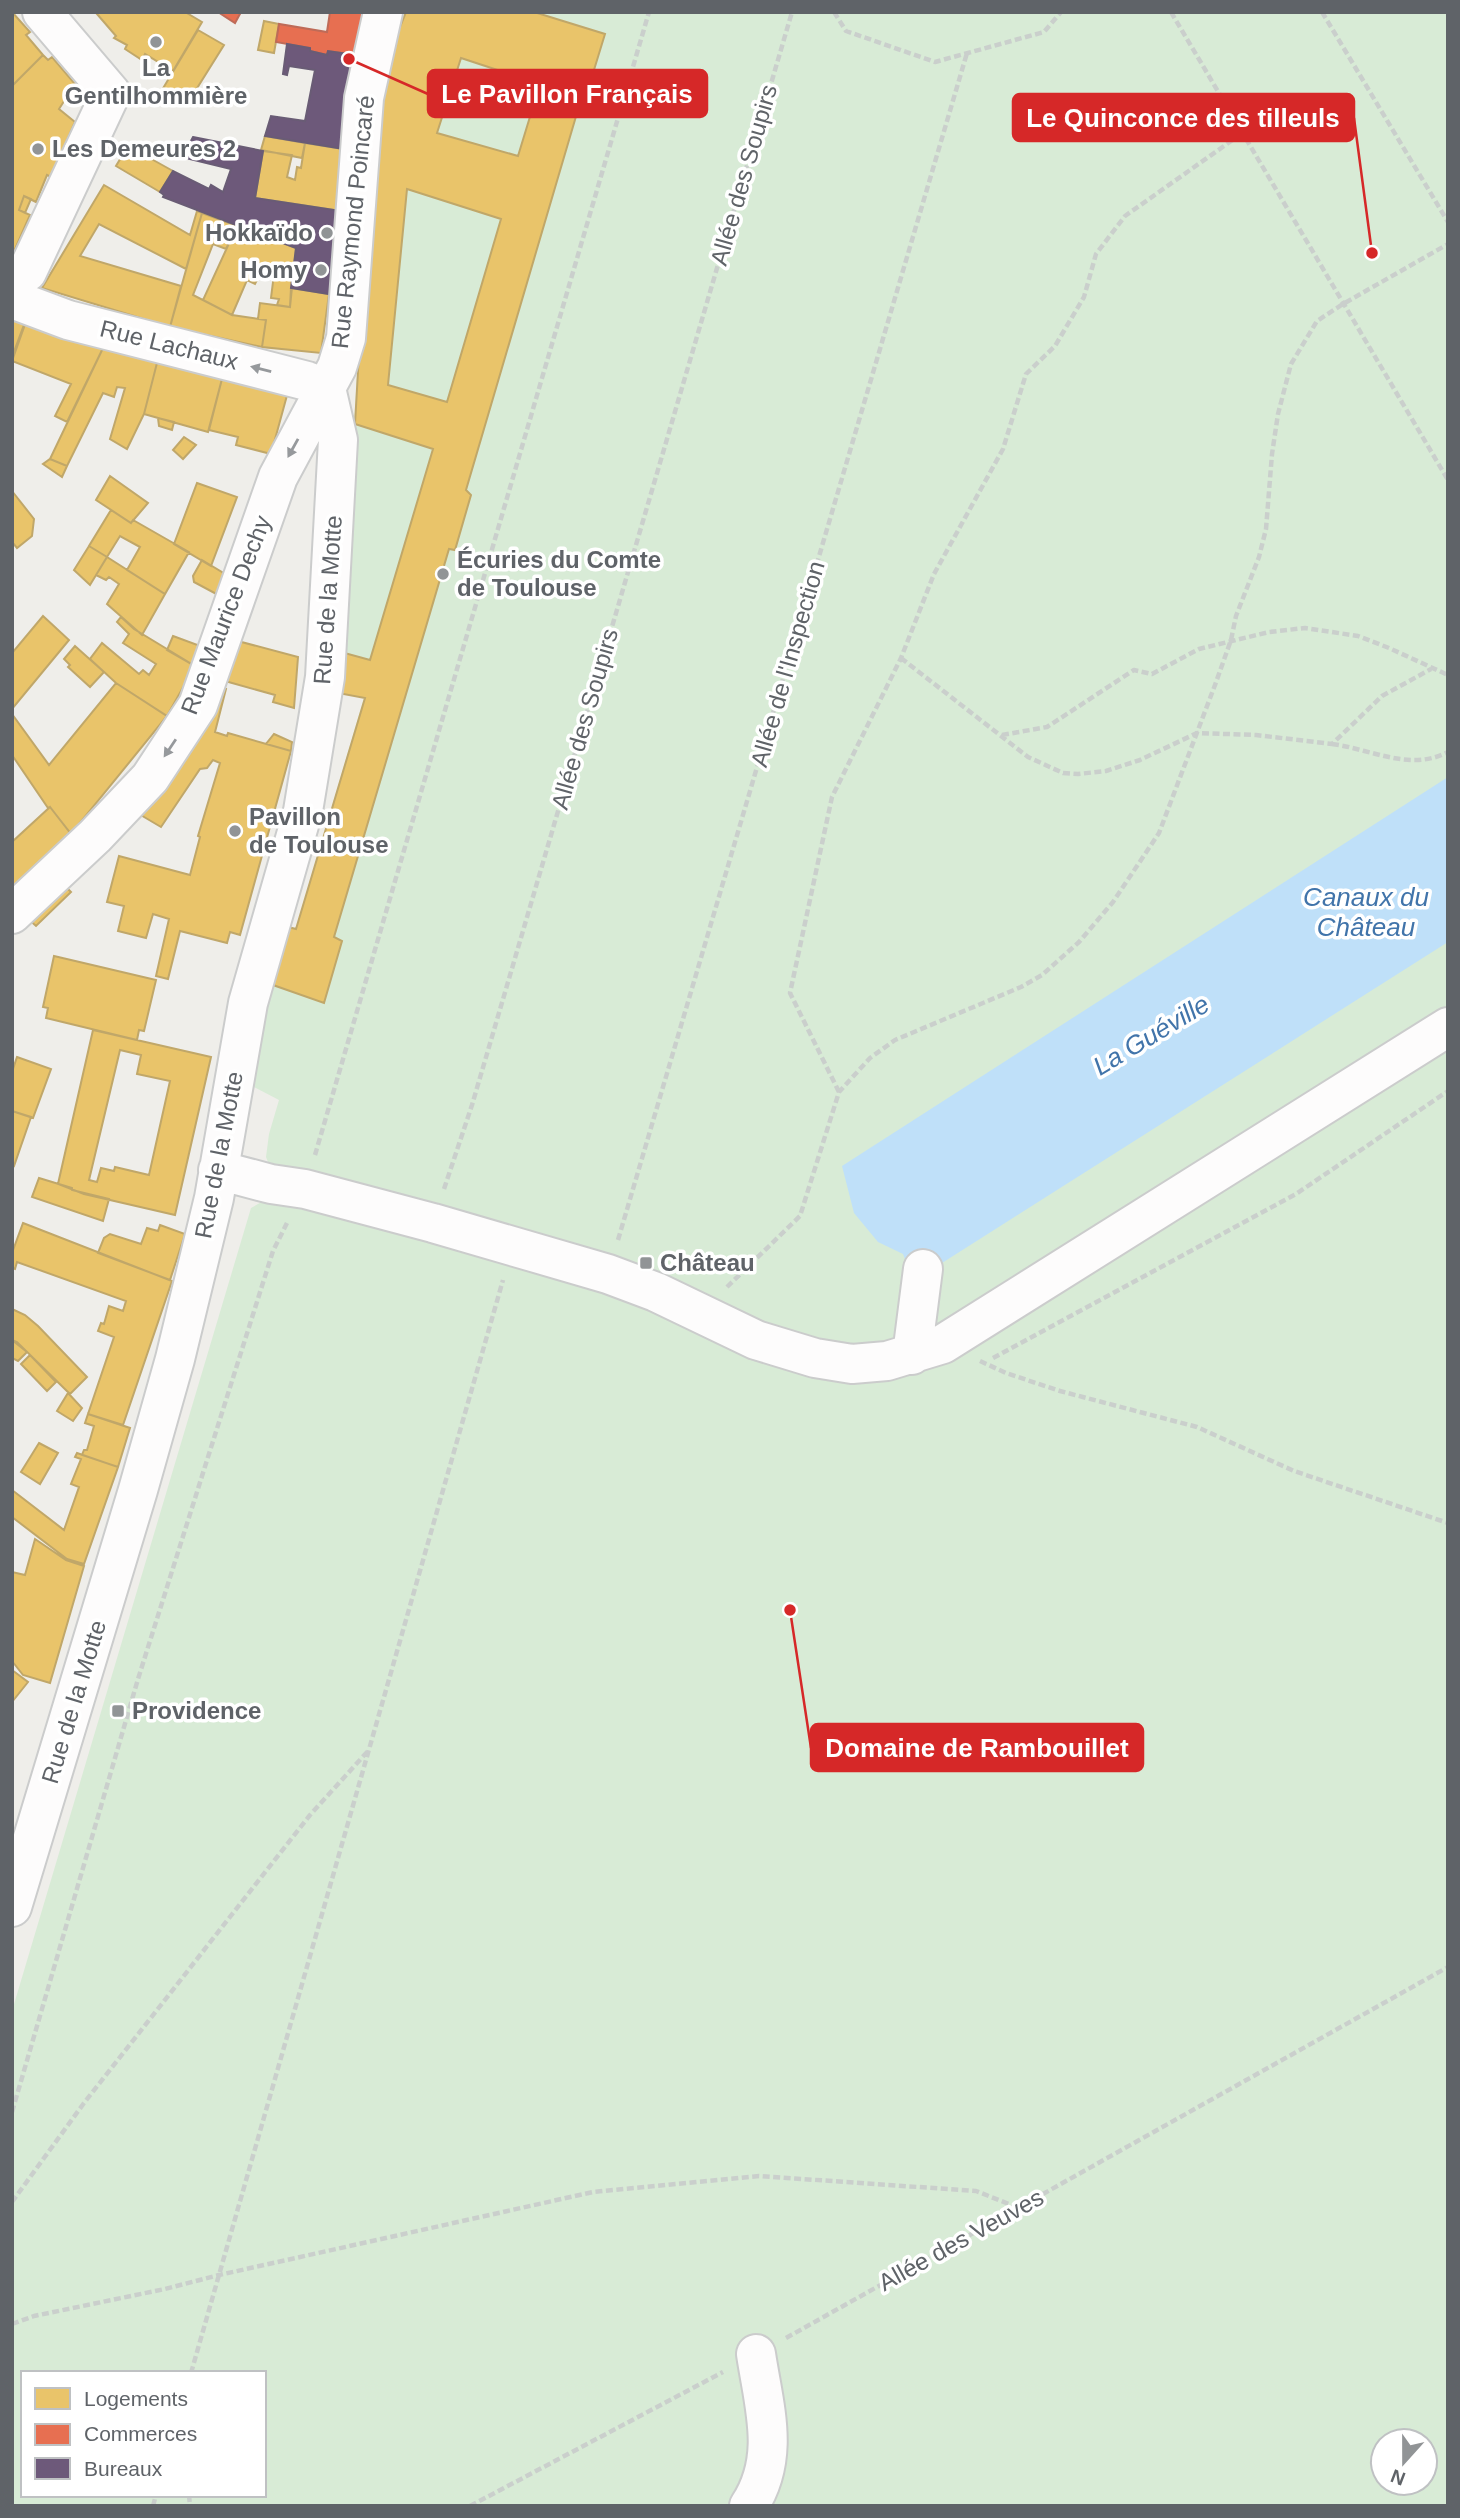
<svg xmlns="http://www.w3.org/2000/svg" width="1460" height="2518" viewBox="0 0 1460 2518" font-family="Arial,sans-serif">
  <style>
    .green { fill: #d8ebd6; fill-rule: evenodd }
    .water { fill: #bfe0f9 }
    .homes { fill: #e9c46a; stroke: #c0a769; stroke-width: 2; fill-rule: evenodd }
    .shops { fill: #e76f51; stroke: #be6b58; stroke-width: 2 }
    .offices { fill: #6d597a; stroke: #695c75; stroke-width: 2 }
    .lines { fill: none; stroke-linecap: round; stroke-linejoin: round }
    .minor-casing { stroke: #cbcccc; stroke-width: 42 }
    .path { stroke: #cacfcc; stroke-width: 4.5; stroke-dasharray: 7 3.5; stroke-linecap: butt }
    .minor { stroke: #fdfcfc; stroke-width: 38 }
    .oneway { fill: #96999c }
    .poi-dot { fill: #919496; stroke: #fff; stroke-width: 2.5 }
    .labels { text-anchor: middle; stroke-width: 7; stroke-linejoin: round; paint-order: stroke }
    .poi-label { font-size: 24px; font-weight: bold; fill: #5f6368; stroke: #fff; text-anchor: start }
    .street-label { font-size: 24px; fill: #5f6368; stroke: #fff }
    .water-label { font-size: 26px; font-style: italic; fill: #4174aa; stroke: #fff }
    .leader { fill: none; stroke: #d62828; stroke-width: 2.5 }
    .callout-dot { fill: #d62828; stroke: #fff; stroke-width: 2.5 }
    .callout { fill: #d62828; stroke: #d62828; stroke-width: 2.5 }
    .callout-label { font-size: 26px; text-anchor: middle; font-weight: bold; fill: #fff }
  </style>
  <rect width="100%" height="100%" fill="#efeeea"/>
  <!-- green -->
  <path class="green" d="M406 12H1448V2506H12V2011L251 1208 265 1200 272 1172 266 1157 269 1134 279 1100 254 1087 261 1018 288 927 296 928 364 698 338 693 374 91ZM23 2373H264V2495H23ZM1383 2441H1425V2483H1383Z"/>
  <!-- water -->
  <path class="water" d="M1448 777V942L942 1263 940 1271 908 1267 903 1254 878 1242 854 1213 842 1166Z"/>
  <!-- homes -->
  <path class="homes" d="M12 12 30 32 26 35 43 55 12 86Z
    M99 12H185L202 22 173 71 145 54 142 60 125 49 127 45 114 38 116 36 97 14Z
    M406 12H534L605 34 586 96H582L466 490 471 495 455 550 449 549 334 937 342 941 324 1003 273 985 288 927 296 929 365 698 338 693 341 652 370 660 433 449 355 424 374 91ZM461 58 540 84 518 156 437 133ZM407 189 501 219 447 402 388 385Z
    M264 21 279 24 274 53 258 50Z
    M198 30 224 45 189 101 162 90Z
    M43 55 48 60 52 57 75 84 59 109 75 122 51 177 47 175 36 202 24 196 19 210 30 215 12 256V86Z
    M265 136 305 143 302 158 261 150Z
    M305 143 350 150 341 211 255 198 263 151 292 155 287 177 295 180 297 167 301 168Z
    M128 146 173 171 160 192 116 166Z
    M104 185 190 235 197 211 202 213 186 269 99 224 80 256 181 286 170 327 42 288Z
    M24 196 31 199 25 213 19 210Z
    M202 213 237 226 226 249 213 244 193 295 232 315 266 320 262 347 170 327Z
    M237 226 296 248 290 307 277 305 279 299 271 298 274 274 262 270 255 284 247 280 232 315 203 300Z
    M291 288 329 294 321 353 262 347 266 320 258 319 260 303 290 307Z
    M28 316 104 346 67 422 55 416 71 384 12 361Z
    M12 317 25 322 12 357Z
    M104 346 158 359 144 414 127 449 110 439 125 388 117 387 114 397 103 393 67 466 50 459Z
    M158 359 223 375 208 432 144 414Z
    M223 375 289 388 271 454 236 445 238 437 209 430Z
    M158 418 174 422 172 430 159 426Z
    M184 437 196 445 183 459 173 450Z
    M50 459 67 466 62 477 43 464Z
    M110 476 148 503 131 523 96 500Z
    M197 483 237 497 211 566 174 544Z
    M12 491 34 519 32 536 17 548 12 542Z
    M111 510 131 523 133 520 189 552 165 594 127 570 140 547 120 536 107 557 89 546Z
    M89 546 107 557 90 585 74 570Z
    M107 557 165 594 142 635 107 604 119 584 109 577 106 580 96 575Z
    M202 560 230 577 222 597 194 582 193 576Z
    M43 616 69 640 12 709V653Z
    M121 617 134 629 195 666 167 716 116 683 90 659 102 643 139 674 143 670 149 675 156 664 123 643 129 634 117 622Z
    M173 636 203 647 195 666 167 650Z
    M234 640 298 657 294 708 273 702 275 695 225 681Z
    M75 646 104 672 90 687 68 667 70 665 64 659Z
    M116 683 167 716 71 834 50 807 48 808 12 755V714L49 765Z
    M223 688 226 689 215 732 227 736 228 733 291 751 240 935 230 932 227 943 180 931 168 979 156 976 169 919 153 914 146 938 118 931 124 906 107 902 119 856 190 875 200 837 198 836 220 763 213 760 207 768 200 769 161 827 134 811Z
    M274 734 292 742 291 751 266 744Z
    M50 807 71 834 16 887 12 883V839L13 841Z
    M61 882 71 892 36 926 26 917Z
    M54 956 156 980 144 1031 139 1030 137 1040 46 1018 48 1008 43 1007Z
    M93 1030 211 1057 175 1215 84 1194 58 1184ZM120 1050 141 1055 137 1074 170 1081 149 1175 115 1167 114 1171 101 1168 97 1182 89 1180Z
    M17 1057 51 1069 33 1118 12 1111V1072Z
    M12 1111 31 1117 14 1166 12 1165Z
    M39 1178 72 1188V1190L109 1199 103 1221 32 1197Z
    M23 1223 172 1281 123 1425 88 1414 114 1337 98 1331 101 1323 104 1324 109 1306 123 1311 126 1301 17 1262 15 1269 12 1268V1253Z
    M160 1225 185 1234 170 1280 98 1253 104 1238 110 1234 141 1244 147 1228 158 1231Z
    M12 1309 25 1315 38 1326 87 1377 70 1394 17 1342 12 1340Z
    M12 1340 27 1352 18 1361 12 1358Z
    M30 1355 56 1382 47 1391 21 1364Z
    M68 1393 82 1408 73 1421 57 1411Z
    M88 1414 130 1428 118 1467 82 1455 84 1450H87L94 1426 85 1423Z
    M39 1443 58 1453 40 1484 21 1472Z
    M77 1453 118 1467 84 1564 67 1559 12 1517V1490L64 1530 79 1487 71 1484 81 1459 75 1457Z
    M35 1539 66 1560 84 1566 50 1683 23 1675 12 1661V1572L25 1575Z
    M12 1670 28 1682 12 1702Z"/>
  <!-- shops -->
  <path class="shops" d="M218 12H241L235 23Z
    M330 12H370L363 56 328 51 327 55 310 51V48L276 42 279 24 327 32Z"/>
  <!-- offices -->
  <path class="offices" d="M287 44 310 48V51L327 55 328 51 363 56 350 150 265 136 271 116 305 121 315 70 289 66 287 75 283 74Z
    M193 137 263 151 255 198 341 211 329 294 291 288 296 248 163 197 164 195 160 192 173 171 209 189 211 185 223 192 231 169 182 157Z"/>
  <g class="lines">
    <!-- minor casing -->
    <g class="minor-casing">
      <path id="minor" d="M27 272 111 93 42 12
        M12 299 68 320 307 381 326 388
        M12 914 95 836 150 778 198 705 278 477 337 367 346 338 364 98 383 12
        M218 1170 271 1184 305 1189 433 1223 608 1274 656 1292 756 1340 815 1358 852 1364 887 1361 943 1344 1448 1027
        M912 1355 923 1269
        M12 1907 138 1490 175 1359 214 1198 248 1003 303 811 325 677 338 440 326 388
        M749 2506C781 2457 764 2407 756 2354"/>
    </g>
    <!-- path -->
    <path class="path" d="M834 12 846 31 935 62 1044 32 1061 12
      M1171 12 1448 480
      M1322 12 1448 222
      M901 658 1028 757 1063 773 1078 774 1106 771 1140 760 1197 733 1256 735 1332 744 1382 696 1431 669
      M1002 735 1047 727 1134 670 1152 674 1199 649 1269 632 1305 628 1358 636 1389 648 1448 675
      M1332 744C1371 749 1410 772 1448 752
      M839 1092 790 993 832 797 901 658 934 574 1003 449 1026 374 1055 346 1084 297 1096 254 1125 216 1241 134
      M315 1155 649 12
      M444 1189 472 1105 792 12
      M618 1240 967 53
      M727 1287 800 1216 839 1092 870 1058 895 1040 1021 987 1042 975 1079 942 1113 902 1159 833 1215 685 1231 640 1236 616 1259 557 1266 529 1272 454 1278 414 1291 364 1317 321 1343 304 1448 244
      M993 1358 1296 1194 1448 1091
      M980 1361 1006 1373 1060 1391 1197 1427 1294 1471 1448 1523
      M12 2112 138 1679 273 1251 288 1221
      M12 2202 84 2103 310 1815 368 1751
      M12 2324 34 2316 165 2289 219 2275 593 2192 759 2176 976 2191 1019 2208
      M786 2338 1448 1967
      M191 2373 503 1280
      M189 2495 190 2506
      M153 2506 156 2495
      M470 2506 723 2372"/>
    <!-- minor -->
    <use href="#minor" class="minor"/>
  </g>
  <!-- one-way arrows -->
  <defs><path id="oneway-solid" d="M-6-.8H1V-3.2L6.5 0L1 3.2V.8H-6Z" transform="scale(1.75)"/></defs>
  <g class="oneway">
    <use href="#oneway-solid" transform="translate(261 369) rotate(-166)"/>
    <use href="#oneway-solid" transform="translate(293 448) rotate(119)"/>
    <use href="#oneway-solid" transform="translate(170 748) rotate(124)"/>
  </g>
  <!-- markers -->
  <g class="poi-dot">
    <circle cx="156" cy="42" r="7"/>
    <circle cx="38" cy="149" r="7"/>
    <circle cx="327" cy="233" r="7"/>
    <circle cx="321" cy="270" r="7"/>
    <circle cx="443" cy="574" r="7"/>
    <circle cx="235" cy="831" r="7"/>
    <rect x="639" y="1256" width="14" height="14" rx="3.5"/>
    <rect x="111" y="1704" width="14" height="14" rx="3.5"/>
  </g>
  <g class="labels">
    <!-- poi labels -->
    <g class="poi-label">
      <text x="156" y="76" text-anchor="middle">La<tspan x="156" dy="28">Gentilhommière</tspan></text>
      <text x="52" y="157">Les Demeures 2</text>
      <text x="313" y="241" text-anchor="end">Hokkaïdo</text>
      <text x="307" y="278" text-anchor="end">Homy</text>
      <text x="457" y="568">Écuries du Comte<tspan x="457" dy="28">de Toulouse</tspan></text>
      <text x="249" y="825">Pavillon<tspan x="249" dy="28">de Toulouse</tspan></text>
      <text x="660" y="1271">Château</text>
      <text x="132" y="1719">Providence</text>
    </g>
    <!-- street labels -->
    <g class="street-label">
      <text transform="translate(744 175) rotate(-74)" y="8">Allée des Soupirs</text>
      <text transform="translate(353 222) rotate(-84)" y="8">Rue Raymond Poincaré</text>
      <text transform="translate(169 345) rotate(14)" y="8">Rue Lachaux</text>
      <text transform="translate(328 600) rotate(-86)" y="8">Rue de la Motte</text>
      <text transform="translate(226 615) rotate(-69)" y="8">Rue Maurice Dechy</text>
      <text transform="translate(788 664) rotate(-74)" y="8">Allée de l'Inspection</text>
      <text transform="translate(585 719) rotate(-74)" y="8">Allée des Soupirs</text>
      <text transform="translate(219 1155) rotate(-79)" y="8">Rue de la Motte</text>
      <text transform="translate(74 1702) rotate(-73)" y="8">Rue de la Motte</text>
      <text transform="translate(961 2240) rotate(-29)" y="8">Allée des Veuves</text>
    </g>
    <!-- water labels -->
    <g class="water-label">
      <text x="1366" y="906">Canaux du<tspan x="1366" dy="30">Château</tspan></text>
      <text transform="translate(1151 1035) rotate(-31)" y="9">La Guéville</text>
    </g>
  </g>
  <!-- callouts -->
  <path class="leader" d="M349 59L428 94M1372 253L1354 118M790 1610L811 1748"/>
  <g class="callout-dot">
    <circle cx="349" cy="59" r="7"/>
    <circle cx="1372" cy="253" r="7"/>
    <circle cx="790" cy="1610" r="7"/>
  </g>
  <g class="callout">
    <rect x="428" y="70" width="279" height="47" rx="7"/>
    <rect x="1013" y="94" width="341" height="47" rx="7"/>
    <rect x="811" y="1724" width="332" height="47" rx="7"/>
  </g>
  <g class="callout-label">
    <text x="567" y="103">Le Pavillon Français</text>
    <text x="1183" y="127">Le Quinconce des tilleuls</text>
    <text x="977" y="1757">Domaine de Rambouillet</text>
  </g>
  <!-- border -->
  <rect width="1460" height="2518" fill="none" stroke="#5f6368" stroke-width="28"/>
  <!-- legend -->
  <rect x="21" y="2371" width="245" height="126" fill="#ffffff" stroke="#bfc1c3" stroke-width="2"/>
  <rect x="35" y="2388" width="35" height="21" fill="#e9c46a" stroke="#bfc1c3" stroke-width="2"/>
  <text x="84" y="2406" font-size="21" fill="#5f6368">Logements</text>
  <rect x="35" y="2424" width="35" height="21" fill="#e76f51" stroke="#bfc1c3" stroke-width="2"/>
  <text x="84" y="2441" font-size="21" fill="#5f6368">Commerces</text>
  <rect x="35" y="2458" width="35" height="21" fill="#6d597a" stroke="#bfc1c3" stroke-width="2"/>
  <text x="84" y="2476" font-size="21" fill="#5f6368">Bureaux</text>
  <!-- north arrow -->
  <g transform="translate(1404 2462) rotate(201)"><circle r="33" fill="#ffffff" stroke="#bfc1c3" stroke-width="2"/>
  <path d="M0-5L12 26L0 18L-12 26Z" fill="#919496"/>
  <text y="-10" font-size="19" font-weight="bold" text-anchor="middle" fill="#5f6368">N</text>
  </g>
</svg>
